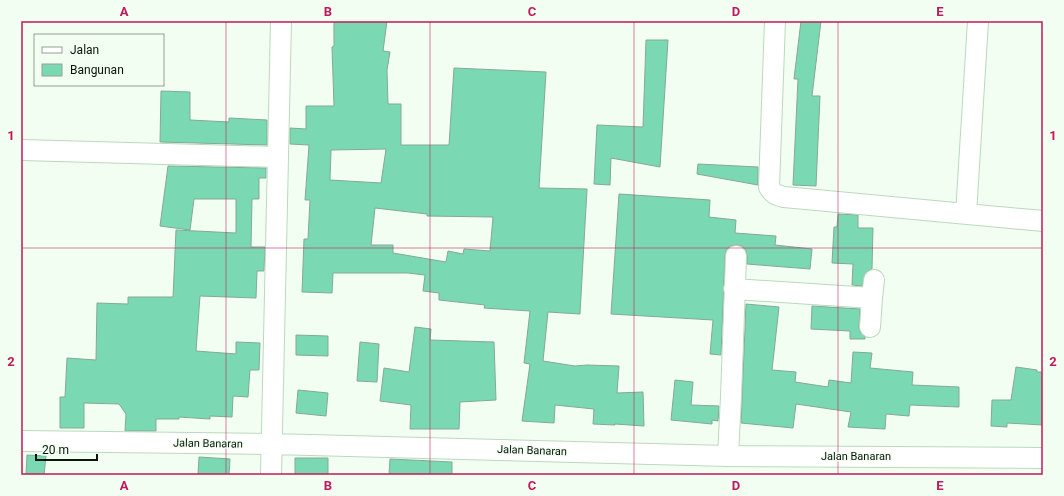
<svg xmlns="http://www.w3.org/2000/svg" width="1064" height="496" viewBox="0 0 1064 496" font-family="Roboto,sans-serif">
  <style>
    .building { fill: #7ad9b2; stroke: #83a998; fill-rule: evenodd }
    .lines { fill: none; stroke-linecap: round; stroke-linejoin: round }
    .minor-casing { stroke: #bbd9bd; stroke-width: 22 }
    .minor { stroke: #fff; stroke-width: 20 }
    .grid { fill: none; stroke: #c2185b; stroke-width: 1; stroke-opacity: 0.55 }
    .labels { text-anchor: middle; stroke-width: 3; stroke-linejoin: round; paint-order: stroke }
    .street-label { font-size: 11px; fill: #09140a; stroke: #f2fef2 }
    .neatline { fill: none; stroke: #c2185b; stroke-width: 1.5 }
    .grid-label { font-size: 13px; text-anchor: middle; font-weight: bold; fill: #c2185b }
  </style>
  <rect width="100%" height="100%" fill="#f2fef2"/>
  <!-- building -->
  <path class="building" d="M334 21H387L383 51 390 52 387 70 388 104H401V145H449L454 68 546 72 539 188 587 189 580 314 548 312 543 361 575 366 587 365 619 366 617 393 643 392 644 426 615 424V425L593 424 594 409 555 405 554 423 522 421 530 364 524 363 530 311 484 308 485 305 439 300V293L423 291 425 275 408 273H333L332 293 302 292 304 239H308L310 200H305L309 145 290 144V128L306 129V106H334L332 47 334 46ZM386 149 381 183 330 180 331 150ZM375 208 427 214V216L493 217 490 251 464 249 463 254 448 251 446 262 393 253V245H371Z
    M801 21H821L812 96H820L816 186 793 185 798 79H794Z
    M646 40H668L660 167 611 158 610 185 594 184 597 125 643 127Z
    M161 91 190 92V120L229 122V118L267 120V145L160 142Z
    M698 164 758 167V185L697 174Z
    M168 166 266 168V178H259V199H252L251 247H265L264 271H257L256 298 200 296 196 351 236 354V342L260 343 259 370H250L248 397 233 396 232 417 210 416V419L179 417V419H156V431H125L126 414 119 404 84 403V428H60V397H65L67 358 96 360 97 303 128 304V297H173L176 230 236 233V199H194L190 230 160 226Z
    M619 194 710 200 709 217 736 220 735 233 776 236 775 245 812 249 810 269 747 264V256L746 250 742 246 737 245 730 246 726 250 725 256 721 355 710 354 713 320 611 314Z
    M838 214 858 215V228H873L872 269 869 270 865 274 862 286 852 285 853 264 832 263 834 227H837Z
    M746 304 779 307 772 370 796 372 795 382 828 387 829 380 851 383 853 352 872 353 870 368 913 372 912 385 959 387V407L910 405 909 416 886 414 885 429 848 427 851 412 796 404 793 428 741 423Z
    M812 306 860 309 859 327 860 332 865 337V339H850V331L811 329Z
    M415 327 431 329 430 340 494 342 496 400 460 402 459 429H410L411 405 380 401 384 368 409 372Z
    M296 335 328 336V356L296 355Z
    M360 342 379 344 377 382 357 381Z
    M1016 367 1037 370V372H1043V425L1007 423V427L991 426 992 400H1011Z
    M675 380 693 382 691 405 719 406 718 421 712 420V424L671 420Z
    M298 390 328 393 326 416 296 413Z
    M27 455 46 456 44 475H26Z
    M199 457 230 459 229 475H198Z
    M295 458H328V475H295Z
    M390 459 452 462V475H389Z"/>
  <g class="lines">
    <!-- minor casing -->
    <g class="minor-casing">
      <path id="minor" d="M775 21 769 187C773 194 776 195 784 197L1043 221
        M21 150 278 157
        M966 214 978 21
        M734 289 872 298 870 327
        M872 298 874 280
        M21 441 272 444 728 456 1043 458
        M728 456 731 397 736 256
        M271 475 281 21"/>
    </g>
    <!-- minor -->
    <use href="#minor" class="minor"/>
  </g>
  <!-- grid -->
  <path class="grid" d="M226 21V475M430 21V475M634 21V475M838 21V475M21 248H1043"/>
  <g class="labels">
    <!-- street labels -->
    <g class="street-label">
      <text transform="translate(208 443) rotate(1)" y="4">Jalan Banaran</text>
      <text transform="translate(532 450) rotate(2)" y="4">Jalan Banaran</text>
      <text x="856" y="460">Jalan Banaran</text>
    </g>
  </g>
  <!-- border -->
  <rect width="1064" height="496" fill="none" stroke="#f2fef2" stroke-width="44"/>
  <!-- legend -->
  <rect x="34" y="34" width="130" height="52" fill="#f2fef2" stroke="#95a095"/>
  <rect x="42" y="47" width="20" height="6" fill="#ffffff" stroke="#95a095"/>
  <text x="70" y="54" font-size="12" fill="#09140a">Jalan</text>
  <rect x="42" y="64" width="20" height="12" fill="#7ad9b2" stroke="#95a095"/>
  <text x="70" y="74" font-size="12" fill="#09140a">Bangunan</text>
  <!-- scale -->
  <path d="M36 454v6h61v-6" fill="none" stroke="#09140a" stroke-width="2"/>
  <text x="42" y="454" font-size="12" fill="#09140a" stroke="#f2fef2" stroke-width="3" paint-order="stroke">20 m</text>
  <rect x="22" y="22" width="1020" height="452" class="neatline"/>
  <g class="grid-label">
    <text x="124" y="16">A</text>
    <text x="328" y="16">B</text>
    <text x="532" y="16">C</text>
    <text x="736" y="16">D</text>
    <text x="940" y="16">E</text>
    <text x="11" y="140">1</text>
    <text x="1053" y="140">1</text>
    <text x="11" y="366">2</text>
    <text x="1053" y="366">2</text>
    <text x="124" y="490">A</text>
    <text x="328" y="490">B</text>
    <text x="532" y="490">C</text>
    <text x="736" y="490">D</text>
    <text x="940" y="490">E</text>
  </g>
</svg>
